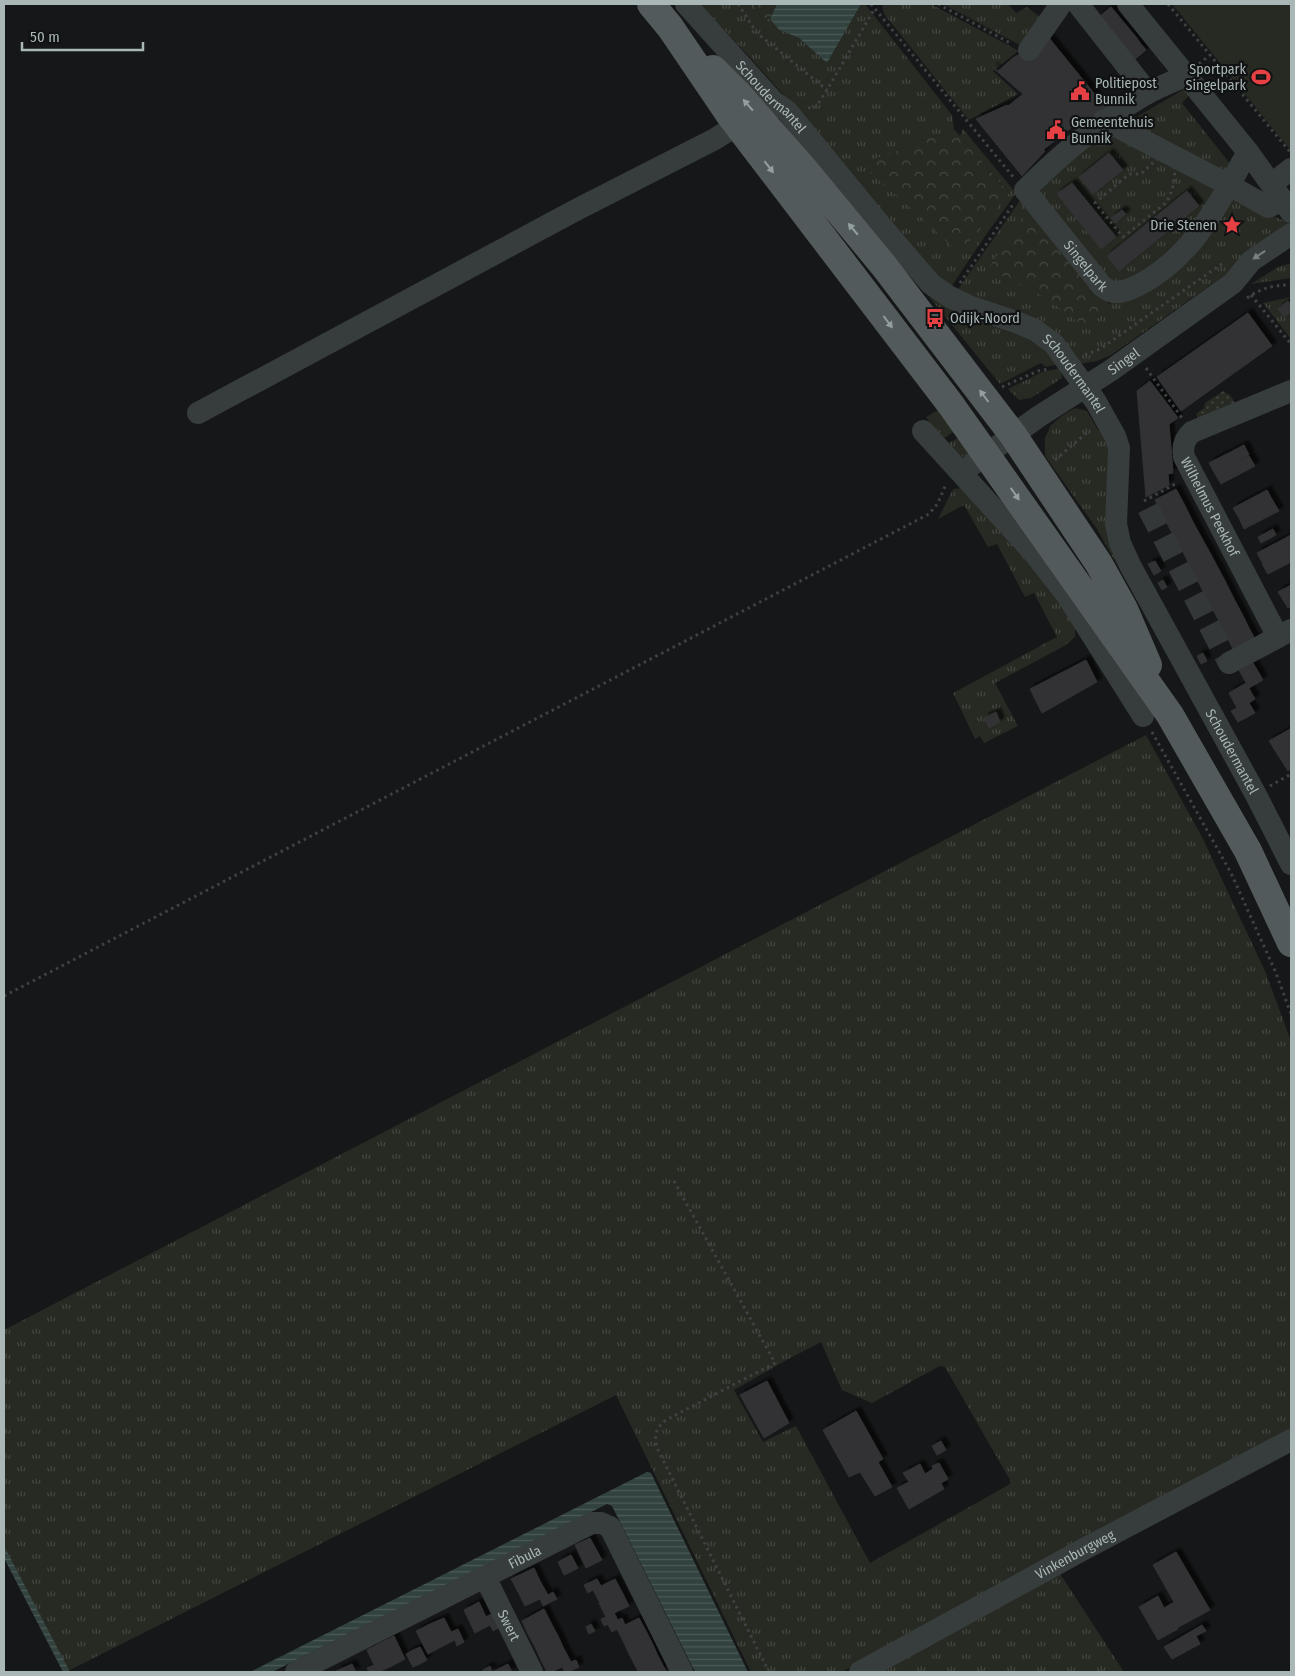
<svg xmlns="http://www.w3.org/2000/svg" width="1295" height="1676" viewBox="0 0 1295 1676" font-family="'Fira Sans Condensed',sans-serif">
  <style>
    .grass { fill: url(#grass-tufts); fill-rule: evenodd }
    .forest { fill: url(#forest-crowns) }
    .park { fill: url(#park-dots) }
    .pitch { fill: #262a22 }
    .water { fill: url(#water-rules) }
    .building { fill: #313334; stroke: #303234; filter: url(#shadow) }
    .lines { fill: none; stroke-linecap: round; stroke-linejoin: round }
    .minor-tunnel { stroke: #333738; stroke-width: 22; stroke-dasharray: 22 11; stroke-linecap: butt }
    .path { stroke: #3d4343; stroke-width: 3; stroke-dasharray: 2.5 4; stroke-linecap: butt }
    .minor { stroke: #373c3c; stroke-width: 22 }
    .major { stroke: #535a5b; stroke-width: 28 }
    .oneway { fill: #94a0a0 }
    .oneway2 { fill: #768080 }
    .labels { text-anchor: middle; stroke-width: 4.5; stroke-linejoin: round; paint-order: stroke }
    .poi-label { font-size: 14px; fill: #a9b7b7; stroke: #111213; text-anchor: start }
    .street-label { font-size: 14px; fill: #a9b7b7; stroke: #111213 }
  </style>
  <defs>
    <pattern id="grass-tufts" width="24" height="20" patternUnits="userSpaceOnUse" patternTransform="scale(1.25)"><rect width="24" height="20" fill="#262a22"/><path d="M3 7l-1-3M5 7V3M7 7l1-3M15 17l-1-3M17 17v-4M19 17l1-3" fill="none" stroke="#434740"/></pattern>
    <pattern id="forest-crowns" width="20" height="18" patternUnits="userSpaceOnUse" patternTransform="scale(1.25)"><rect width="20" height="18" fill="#262a22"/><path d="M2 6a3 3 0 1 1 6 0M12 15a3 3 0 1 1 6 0" fill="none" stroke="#434740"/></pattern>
    <pattern id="park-dots" width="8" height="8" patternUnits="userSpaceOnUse" patternTransform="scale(1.25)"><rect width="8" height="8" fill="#262a22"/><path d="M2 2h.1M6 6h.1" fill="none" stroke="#434740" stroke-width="1.8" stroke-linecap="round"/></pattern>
    <pattern id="water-rules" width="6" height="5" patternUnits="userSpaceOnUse" patternTransform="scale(1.25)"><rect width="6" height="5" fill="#32423e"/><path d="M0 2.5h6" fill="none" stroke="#4d5b58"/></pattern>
    <filter id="shadow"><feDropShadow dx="4.5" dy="-4.5" stdDeviation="1" flood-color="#0009"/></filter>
  </defs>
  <rect width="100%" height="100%" fill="#161718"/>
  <!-- grass -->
  <path class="grass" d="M700 4H754L761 18 770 19 779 30 799 38 827 63 861 4H865L952 115 954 129 862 164 1009 193 960 136 963 129 1016 193 983 239 951 287 927 269 851 172 756 64Z
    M882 4H931L1019 51 993 71 1018 94 969 120 884 14Z
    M943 4H1008L1016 13 1027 7 1041 18 1020 45Z
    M1183 90 1190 94 1182 103 1232 166 1220 174 1126 123Z
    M1112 131 1219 190 1168 258 1117 287 1040 195 1042 187 1087 145Z
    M1023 196 1109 304 1138 291 1231 197 1291 224 1252 256 1111 355 1097 361 1079 364 957 291Z
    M1288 264H1291V278L1251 284 1278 267Z
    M926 293 1043 343 1059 364 1046 367 1041 363 1000 384Z
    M1291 297V339L1263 303Z
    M1061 368 1062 378 1031 398 1019 400 1008 389 1042 372Z
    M1075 408 1087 411 1098 430H1105L1125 579 1097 529 1045 456V438L1051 425 1063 415Z
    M940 409 971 449 968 456 960 457 945 445 958 438 953 432 942 440 926 417Z
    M963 488 1036 569 1075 626V637L1066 645 995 683 1018 726 984 743 980 736 975 739 953 693 1057 637 1034 593 1025 597 997 544 988 547 964 505 938 519 953 489Z
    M1146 735 1203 839 1265 971 1291 1041V1432L842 1672H751L616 1395 66 1672 4 1557V1330ZM821 1342 842 1390 872 1403 940 1366 945 1367 1010 1480V1484L870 1563 796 1426 763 1442 734 1390 781 1363Z
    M1059 1572 1124 1672H874Z"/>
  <!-- forest -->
  <path class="forest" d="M754 4H777L770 19 761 18Z
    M954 129 1009 193 974 237 957 251 861 164Z
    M1027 209 1107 309 1087 329 1046 298 988 269Z"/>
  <!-- park -->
  <path class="park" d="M1223 391 1230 395 1236 404 1199 420 1196 414 1204 408 1205 403Z"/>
  <!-- pitch -->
  <path class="pitch" d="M1172 4H1291V151Z"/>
  <!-- water -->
  <path class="water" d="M777 4H861L827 63 799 38 779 30 770 19Z
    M647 1472 651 1473 748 1672H695L612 1506 607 1504 272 1672H250Z
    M4 1546 70 1672H63L4 1558Z"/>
  <!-- building -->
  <path class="building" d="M1111 7 1131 31 1119 41 1099 17Z
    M1131 31 1136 37 1124 47 1119 41Z
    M1136 37 1141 44 1129 54 1124 47Z
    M1049 38 1106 108 1077 126 1076 124 1043 150 1045 151 1022 176 976 119 1007 105 1008 106 1023 94 992 67 998 71 1014 57Z
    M1141 44 1146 50 1134 60 1129 54Z
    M1109 153 1123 170 1093 194 1079 177Z
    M1072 183 1116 237 1101 249 1057 194Z
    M1187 191 1199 206 1119 271 1107 256Z
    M1122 210 1126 214 1115 223 1111 218Z
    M1288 301 1291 305V312L1284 317 1278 309Z
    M1248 313 1272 346 1181 411 1157 377Z
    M1150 381 1178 418 1169 424 1173 473 1168 474 1169 485 1146 497 1137 391Z
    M1244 445 1249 455 1215 474 1209 463Z
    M1249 456 1255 466 1221 484 1215 474Z
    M1176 489 1184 504 1163 516 1155 500Z
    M1267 490 1273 501 1239 518 1233 508Z
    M1273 501 1279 511 1244 529 1239 518Z
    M1184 504 1192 520 1171 531 1163 516Z
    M1192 520 1200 535 1180 546 1171 531Z
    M1273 529 1276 535 1261 543 1258 537Z
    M1200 535 1209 551 1188 562 1180 546Z
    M1291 535V549L1263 564 1257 553Z
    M1291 549V562L1268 574 1262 564Z
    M1209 551 1217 566 1196 577 1188 562Z
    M1155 561 1161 571 1154 575 1148 564Z
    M1217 566 1225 581 1204 593 1196 577Z
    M1163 580 1167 587 1162 590 1158 583Z
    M1225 581 1233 597 1212 608 1204 593Z
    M1291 585V606L1288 608 1278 592Z
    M1233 597 1241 612 1220 623 1212 608Z
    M1241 612 1249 628 1228 639 1220 623Z
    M1249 628 1257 643 1236 655 1228 639Z
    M1203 653 1207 661 1201 664 1197 656Z
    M1086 660 1097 682 1042 713 1030 689Z
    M1253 663 1263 680 1249 688 1239 670Z
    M1246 683 1255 699 1249 703 1255 713 1238 722 1231 711 1237 708 1229 693Z
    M996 712 1000 722 989 728 984 718Z
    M1290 729 1291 769 1288 771 1269 741Z
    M767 1381 789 1423 764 1438 740 1395Z
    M856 1411 883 1459 878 1462 892 1487 875 1496 860 1472 849 1477 823 1430Z
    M941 1441 946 1450 937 1455 932 1446Z
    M939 1463 948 1479 941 1483 944 1489 909 1509 897 1488 909 1482 903 1473 920 1464 925 1474 933 1469 932 1466Z
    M590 1538 602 1560 586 1568 575 1545Z
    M1176 1552 1210 1610 1177 1628 1178 1629 1158 1640 1139 1607 1158 1596 1164 1608 1174 1602 1153 1565Z
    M571 1555 578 1568 571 1572 565 1558Z
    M565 1558 571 1572 564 1575 558 1562Z
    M534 1568 540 1581 518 1592 511 1579Z
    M597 1579 601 1586 615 1579 622 1592 600 1603 593 1590 588 1593 584 1585Z
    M540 1581 548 1595 553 1592 557 1599 543 1606 540 1599 525 1606 518 1592Z
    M622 1592 629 1606 614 1613 618 1620 604 1626 601 1619 606 1617 599 1603Z
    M479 1602 486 1617 493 1613 500 1627 493 1631 490 1625 475 1633 464 1610Z
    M544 1609 551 1623 528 1634 522 1621Z
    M444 1618 451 1632 458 1629 464 1642 457 1646 455 1640 441 1647 430 1624Z
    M622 1618 625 1625 639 1618 646 1631 624 1643 617 1629 612 1632 608 1625Z
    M551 1623 558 1636 535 1647 528 1634Z
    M430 1624 441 1647 428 1654 416 1631Z
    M591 1624 595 1631 589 1634 586 1627Z
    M1202 1625 1206 1631 1196 1636 1200 1644 1172 1659 1164 1647Z
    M646 1631 653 1645 630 1656 624 1643Z
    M394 1636 405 1659 392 1666 380 1643Z
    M558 1636 564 1649 541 1660 535 1647Z
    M380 1643 392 1666 379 1672H369L367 1668 374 1665 367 1650Z
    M653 1645 659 1658 637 1669 630 1656Z
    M420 1647 427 1660 420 1664 413 1650Z
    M564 1649 571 1662 576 1660 579 1667 569 1672H565L562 1667 551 1672H547L541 1660Z
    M413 1650 420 1664 413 1667 406 1654Z
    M659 1658 666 1671 638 1672 637 1669Z
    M352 1664 356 1672H337L336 1671Z
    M508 1664 512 1672H484L483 1670 490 1666 492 1672Z"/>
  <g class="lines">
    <!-- minor-tunnel -->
    <path class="minor-tunnel" d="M1148 508 1229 663"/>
    <!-- path -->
    <path class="path" d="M738 4 757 33 827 90
      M871 4 1014 178
      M938 4 1012 44
      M1168 4 1290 152
      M1199 64 1210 55
      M808 108 816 107 827 90 875 8
      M1170 154C1178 171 1175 187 1166 203L1123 237 1095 203 1129 174H1141L1159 157Z
      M960 283 1014 203
      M1251 295 1291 344
      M1247 298C1261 288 1274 285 1291 285
      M1085 355 1100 349 1223 263
      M1146 368 1182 418
      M1002 387 1038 371 1049 369
      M1055 460 1090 430
      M1144 501 1177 483
      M1152 732 1231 873 1276 973 1291 1014
      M1270 786 1291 774
      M4 996 929 514 938 503 946 484
      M674 1181 775 1363 666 1420C656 1428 654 1435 657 1448L769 1672"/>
    <!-- minor -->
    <g class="minor">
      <path id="s1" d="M686 4 774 102 787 111 882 227 931 284 950 297 971 307 1016 322 1035 330 1054 344 1096 402 1115 436 1119 448 1116 524 1120 543 1131 567 1256 795 1291 864"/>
      <path d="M1078 4 1148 93"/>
      <path d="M1128 4 1248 152 1291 212"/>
      <path d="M1029 50 1061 4"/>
      <path id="s2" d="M1185 76C1172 82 1159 87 1146 94 1100 121 1063 152 1025 190L1102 286C1113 296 1124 292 1137 286 1194 257 1217 205 1248 152"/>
      <path d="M1104 120 1229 185 1268 207 1284 200"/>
      <path d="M1272 184 1291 169"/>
      <path id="s3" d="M1291 391 1192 432C1184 439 1182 446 1184 457L1278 637 1291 630"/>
      <path d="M198 413 576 210 715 139 737 125"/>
      <path d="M923 431 1033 552 1066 594 1143 716"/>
      <path id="s4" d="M962 472 1038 417 1110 371 1233 283 1251 261 1291 234"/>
      <path d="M1229 663 1278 637"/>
      <path id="s5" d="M485 1577 532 1672"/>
      <path id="s6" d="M296 1672 592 1523H601L610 1527 682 1672"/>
      <path id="s7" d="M860 1672 1084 1549 1291 1440"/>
    </g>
    <!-- major -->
    <path class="major" d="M651 4 670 27 729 114 951 405 1170 715 1248 851 1291 943
      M713 69 739 95 803 168 884 266 1013 435 1099 564 1124 609 1148 665"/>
  </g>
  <!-- one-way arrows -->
  <defs><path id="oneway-solid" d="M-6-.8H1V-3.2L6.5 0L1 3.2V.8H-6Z" transform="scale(1.25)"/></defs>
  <g class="oneway">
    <use href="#oneway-solid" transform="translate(748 105) rotate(-131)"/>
    <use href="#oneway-solid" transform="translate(769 167) rotate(52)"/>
    <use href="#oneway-solid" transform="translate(853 229) rotate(-130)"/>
    <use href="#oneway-solid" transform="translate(888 322) rotate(53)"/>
    <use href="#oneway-solid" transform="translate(984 396) rotate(-127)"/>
    <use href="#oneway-solid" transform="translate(1015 494) rotate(55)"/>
  </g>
  <use class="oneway2" href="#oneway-solid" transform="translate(1259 255) rotate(146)"/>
  <!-- icons -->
  <defs>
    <g id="stadium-bare" transform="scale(1.5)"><path d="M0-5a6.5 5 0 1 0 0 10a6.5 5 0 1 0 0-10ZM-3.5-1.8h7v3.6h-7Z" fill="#e54043" stroke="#111213" stroke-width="2.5" paint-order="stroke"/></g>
    <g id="civic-bare" transform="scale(1.5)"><path d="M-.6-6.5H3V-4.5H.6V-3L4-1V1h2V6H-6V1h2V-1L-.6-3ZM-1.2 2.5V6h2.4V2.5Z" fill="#e54043" stroke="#111213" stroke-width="2.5" paint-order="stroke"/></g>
    <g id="sight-bare" transform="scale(1.5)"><path d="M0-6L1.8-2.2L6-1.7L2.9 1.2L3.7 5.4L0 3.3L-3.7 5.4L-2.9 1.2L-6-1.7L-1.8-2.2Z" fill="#e54043" stroke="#111213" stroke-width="2.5" paint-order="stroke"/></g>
    <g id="bus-bare" transform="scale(1.5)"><path d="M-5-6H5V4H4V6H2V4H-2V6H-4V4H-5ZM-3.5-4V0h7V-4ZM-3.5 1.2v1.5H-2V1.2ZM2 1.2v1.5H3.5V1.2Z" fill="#e54043" stroke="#111213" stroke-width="2.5" paint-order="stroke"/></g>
  </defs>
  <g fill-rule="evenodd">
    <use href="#stadium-bare" x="1261" y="77"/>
    <use href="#civic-bare" x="1080" y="91"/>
    <use href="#civic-bare" x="1056" y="130"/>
    <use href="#sight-bare" x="1232" y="225"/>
    <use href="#bus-bare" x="935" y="318"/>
  </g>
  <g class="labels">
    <!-- poi labels -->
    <g class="poi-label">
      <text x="1246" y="74" text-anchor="end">Sportpark<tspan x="1246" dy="16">Singelpark</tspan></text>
      <text x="1095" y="88">Politiepost<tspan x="1095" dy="16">Bunnik</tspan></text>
      <text x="1071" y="127">Gemeentehuis<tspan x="1071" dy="16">Bunnik</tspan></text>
      <text x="1217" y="230" text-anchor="end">Drie Stenen</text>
      <text x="950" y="323">Odijk-Noord</text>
    </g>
    <!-- street labels -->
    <g class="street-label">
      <text dy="5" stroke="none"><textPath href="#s1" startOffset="126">Schoudermantel</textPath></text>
      <text dy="5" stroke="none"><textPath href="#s2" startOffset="295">Singelpark</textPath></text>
      <text dy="5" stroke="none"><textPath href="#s4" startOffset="196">Singel</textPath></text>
      <text dy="5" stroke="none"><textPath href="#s1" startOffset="546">Schoudermantel</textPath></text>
      <text dy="5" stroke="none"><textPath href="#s3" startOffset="191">Wilhelmus Peekhof</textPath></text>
      <text dy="5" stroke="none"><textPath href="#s1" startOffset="966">Schoudermantel</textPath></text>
      <text dy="5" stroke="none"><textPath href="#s7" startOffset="245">Vinkenburgweg</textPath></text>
      <text dy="5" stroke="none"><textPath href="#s6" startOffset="256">Fibula</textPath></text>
      <text dy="5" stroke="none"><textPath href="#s5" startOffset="54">Swert</textPath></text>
    </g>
  </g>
  <!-- border -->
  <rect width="1295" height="1676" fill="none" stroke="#a9b7b7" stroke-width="10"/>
  <!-- scale -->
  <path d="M22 42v8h121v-8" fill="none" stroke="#a9b7b7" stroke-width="2.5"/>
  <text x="30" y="42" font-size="15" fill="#a9b7b7" stroke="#111213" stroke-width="4" paint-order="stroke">50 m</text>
</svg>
